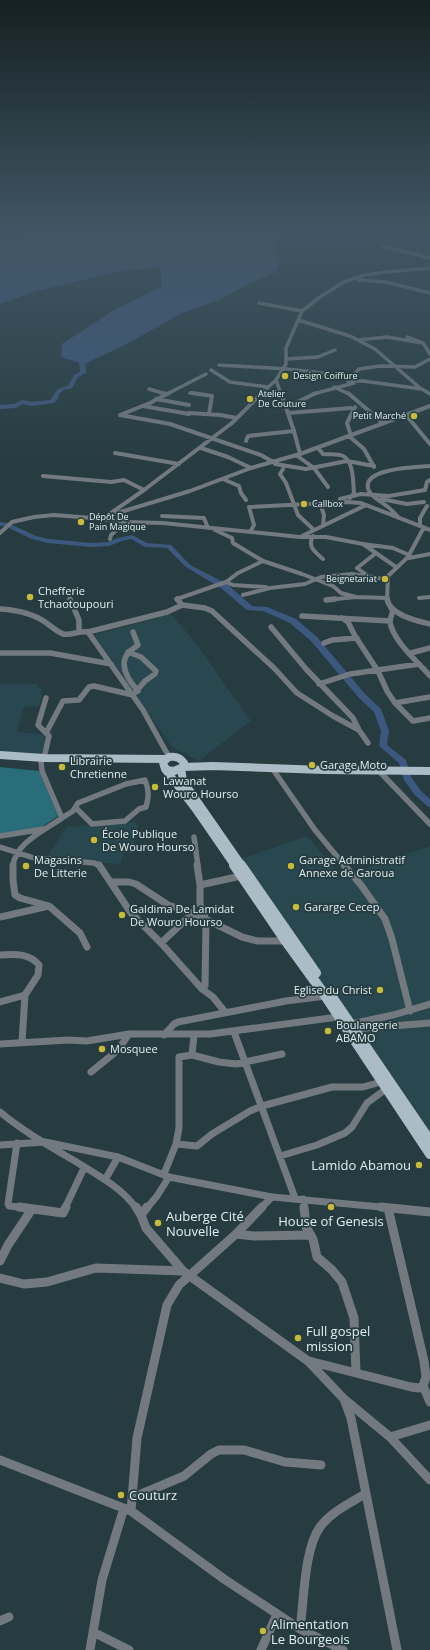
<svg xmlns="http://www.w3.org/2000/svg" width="430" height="1650" viewBox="0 0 430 1650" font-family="'Open Sans',sans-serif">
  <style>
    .built { fill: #29474e }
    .green { fill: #296d7b }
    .water { fill: #3d587e }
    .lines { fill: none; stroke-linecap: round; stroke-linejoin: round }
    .river { fill: #3d587e; fill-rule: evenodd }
    .minor-far4 { stroke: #727a80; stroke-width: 3.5 }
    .minor-far3 { stroke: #727a80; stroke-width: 4 }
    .minor-far2 { stroke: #727a80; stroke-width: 5.5 }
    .minor-far1 { stroke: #727a80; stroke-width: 7 }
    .minor { stroke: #727a80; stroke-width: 9 }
    .major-far1 { stroke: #abbcc7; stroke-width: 8 }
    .major { stroke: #abbcc7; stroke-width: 10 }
    .poi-dot { fill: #c8bb3b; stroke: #263c40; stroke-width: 1.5 }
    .labels { text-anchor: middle; stroke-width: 3.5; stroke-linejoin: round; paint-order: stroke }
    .far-poi-label { font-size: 9px; fill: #e1eef1; stroke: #263c40; text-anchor: start }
    .poi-label { font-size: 11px; fill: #e1eef1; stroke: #263c40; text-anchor: start }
    .near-poi-label { font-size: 13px; fill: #e1eef1; stroke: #263c40; text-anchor: start }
  </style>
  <rect width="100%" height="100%" fill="#263c40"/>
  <!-- built -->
  <path class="built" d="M171 614 194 641 251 721 199 761 172 747 94 635Z
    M0 684H37L41 689 42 696 38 707 24 706 17 732 49 735 41 754 0 752Z
    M136 822V825H139L132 853H124L120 864 46 859 66 827Z
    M307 836 342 877 430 846V1145L235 861Z"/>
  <!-- green -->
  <path class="green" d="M0 767 39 771 58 816 40 828 0 834Z"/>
  <!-- water -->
  <path class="water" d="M52 234H284L272 249 280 262 276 272 245 286 219 300 182 313 123 346 84 364 61 357 62 344 114 310 162 286 160 267 114 272 33 292 0 304V243L13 239 52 236Z"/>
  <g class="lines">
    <!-- river -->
    <path class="river" d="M85 353 90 354 85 359 86 373 78 377 72 388 63 390 59 394 58 399 54 403 32 406 23 404 15 408 0 409V405L14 404 22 400 32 402 50 400C58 391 53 389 68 386L74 375 80 372 79 359Z
      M0 522 8 523 36 536 48 539 92 543 108 542 118 538 132 535 147 543 171 545 190 565 227 584 252 606 267 607 296 619 317 637 365 694 381 709 389 731 387 745 406 760 411 777 421 791 430 799V807L427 806 415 795 404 780 399 763 379 746 381 731 374 712 359 698 311 641 290 623 263 611 247 610 221 588 186 567 167 548 145 547 131 539 122 541 109 546 92 547 48 543 32 539 5 526H0Z"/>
    <!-- minor-far4 -->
    <path class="minor-far4" d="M383 246 430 258
      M358 280 386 282 430 293
      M259 303 302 311
      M298 320 350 336 375 349 420 388
      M407 337 423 343 430 354
      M358 340 387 337 423 343
      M287 359 318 357 335 350
      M219 365C261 368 306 368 347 378L348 381H363L422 389 430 394
      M211 370 230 382 268 387
      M276 380 281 394
      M348 381 359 369 380 366 415 367 430 359
      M334 387 349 394
      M149 389 166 394
      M190 393 200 394
      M167 394 206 374
      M261 394 276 380 286 364V348L302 311 320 297 344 282 364 275 386 272 430 268
      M313 394 354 383"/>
    <!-- minor-far3 -->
    <path class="minor-far3" d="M164 393 166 394
      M192 393 212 396 209 414
      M281 393 294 431 300 454
      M348 393 383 423
      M156 399 189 405
      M143 406 189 414
      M287 407 316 393
      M189 413 220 415 237 418
      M288 413 351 408
      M120 415 170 424 261 455 273 462
      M120 415 150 403 169 393
      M406 415 430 444
      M349 436 364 449 374 467
      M351 436 347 423 355 407
      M246 441 248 436 294 431
      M201 448 228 457 251 468
      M318 448 323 454C329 455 337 453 343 456 354 461 353 483 354 493L350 498
      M115 453 179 464
      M296 455 314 468 328 487
      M275 464 306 469 347 461 374 466
      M283 469 280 474 286 483 298 515 314 530
      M43 476 111 482 124 480 144 490
      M223 479 239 486 241 493 246 500
      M340 499 361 494 389 496 425 490 427 482 430 480
      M381 499 407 504 424 502
      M320 503 324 515 323 526
      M111 513 144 490 232 423 262 393
      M162 516 204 518 208 528
      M399 518C395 514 392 510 388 507 382 502 373 498 369 491 358 468 418 467 430 466
      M99 519 125 522 163 523 300 537H326L363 544 396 567
      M420 526V518L427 506
      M215 530 232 538 233 543 263 561 302 574 333 586 341 593 356 597
      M250 532 254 525 249 507 347 502 361 503 430 530
      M0 533 12 522 34 517 54 515 93 518 104 517 190 491 251 468 300 454 430 406
      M302 536 366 505
      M313 536C307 547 315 552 323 559
      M110 539 111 535 125 522
      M363 544 393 548 409 555
      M376 553 357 568 368 576 388 580
      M409 558 430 554
      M226 582 233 585 266 587
      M243 595 270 588 305 584 321 577 352 574 370 577
      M419 598 430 597
      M178 600 177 599 226 582 238 573 263 561
      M326 600 356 597 388 598
      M387 600 388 576 408 557 423 529H425"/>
    <!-- minor-far2 -->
    <path class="minor-far2" d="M70 599 79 620V631
      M387 599C390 615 417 621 430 624
      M326 600 335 599
      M182 605 205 608 212 611 274 668 297 693 333 716 359 730 368 743
      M391 608 393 610C392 614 390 619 390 622 393 641 418 662 430 676
      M0 609C16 610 32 613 45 622 51 626 56 631 63 634 71 636 80 630 88 632L167 612 182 605 177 599
      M302 616 390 621
      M342 618 348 622 355 636 378 671 387 691 395 703 413 721 430 718
      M271 627 306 669 353 718 359 730
      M88 632 143 710 169 757
      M133 632 138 645C135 648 130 650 128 653 118 666 129 681 138 691
      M324 643 332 640 357 638
      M0 653H50L111 664
      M411 653 430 648
      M319 684 350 674 419 664
      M395 703 430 697
      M46 733 63 701 79 700 89 687 94 686 133 695 145 681 155 674 156 671 141 657 128 652
      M44 758 49 736 38 725 46 698
      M272 768 315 830 345 866
      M379 771 430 824
      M62 818 73 811 78 803 126 784 145 780C149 790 149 797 146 807L139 809 125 821 92 824 76 808
      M0 836 44 829
      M194 837 198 866
      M0 847 34 858 94 863 100 866
      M13 866C15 843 45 830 62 818L42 771 41 761"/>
    <!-- minor-far1 -->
    <path class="minor-far1" d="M13 865V880L15 895 20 898 49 906 80 933 87 947
      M99 865 131 913 161 943 202 989 213 997 225 1012
      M197 865 200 885V904L206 920 205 986 202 989
      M344 865 361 885 385 919 392 939 410 1011
      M112 882H129L136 884 168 905 193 913 242 937 257 941H285
      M200 885 241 876
      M0 917 49 906
      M161 943 193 913
      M0 955C15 954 29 953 39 965L38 975 25 995 22 1042
      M0 1002 25 995
      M351 1024 393 1015 430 1004
      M354 1029 430 1023
      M234 1032 295 1198
      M164 1035 174 1024 178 1022 286 1001 326 996
      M0 1044 69 1040 87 1041 129 1034H210L338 1017
      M192 1055 194 1035
      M91 1072 118 1050 129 1034
      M0 1112C24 1132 51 1147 78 1163 99 1176 122 1188 136 1208
      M17 1143 8 1204 9 1206 27 1208
      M176 1144 197 1146 212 1134 250 1111 262 1106 332 1087H363L381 1082
      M0 1145 45 1142 118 1157 169 1177 272 1197 392 1208
      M280 1156 317 1145 345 1133 352 1127 367 1103 386 1089
      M164 1174 176 1144 179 1128V1057L192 1055 219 1062 236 1064 282 1054
      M105 1180 118 1157
      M303 1199 304 1208
      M65 1208 84 1168
      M147 1208 157 1196 169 1177
      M261 1208 272 1197"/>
    <!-- minor -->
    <path class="minor" d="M19 1207 63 1213 66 1207
      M136 1207 141 1215 146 1228 183 1271 308 1361 344 1399 390 1437 430 1480
      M304 1207 306 1227 313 1239 317 1257 332 1270 342 1282 354 1318 356 1373
      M381 1207 430 1212
      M388 1208 424 1361 426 1377 423 1386 430 1402
      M141 1215 147 1207
      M236 1234 254 1236 310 1235
      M0 1261 8 1245 32 1209
      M0 1278 24 1284 47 1282 96 1268 183 1271
      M309 1361 411 1387 419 1388 423 1386
      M344 1399 351 1418 397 1650
      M390 1437 430 1425
      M0 1460 131 1511 224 1579 300 1629 343 1650
      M132 1498 184 1476 211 1454 219 1450H244L285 1462 321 1465
      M131 1511 137 1438 167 1305 179 1285 236 1234 262 1207
      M0 1621 9 1617
      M300 1629C304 1601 304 1549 320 1527 331 1512 350 1503 365 1494
      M93 1632 129 1650
      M90 1650 102 1580 124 1508
      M261 1650 277 1614"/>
    <!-- major-far1 -->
    <path class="major-far1" d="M0 755 44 758 166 759
      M169 757C175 756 180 757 184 763L183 767 174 771 167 770 164 766 163 762Z
      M183 767 213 766 324 770 430 771
      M181 768 183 781 242 866
      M165 769 195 808 235 866"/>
    <!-- major -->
    <path class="major" d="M234 865 285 940 324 994 430 1154
      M241 865 316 973
      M330 994 430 1141"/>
  </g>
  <!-- sky -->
  <linearGradient id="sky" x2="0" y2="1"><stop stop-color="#152123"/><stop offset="0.5" stop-color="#415664"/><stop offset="1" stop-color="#415664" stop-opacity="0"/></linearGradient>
  <rect width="430" height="465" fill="url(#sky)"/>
  <!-- markers -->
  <g class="poi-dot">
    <circle cx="285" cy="376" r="4"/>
    <circle cx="250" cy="399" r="4"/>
    <circle cx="414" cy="416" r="4"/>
    <circle cx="304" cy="504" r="4"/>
    <circle cx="81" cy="522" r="4"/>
    <circle cx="385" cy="579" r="4"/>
    <circle cx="30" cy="597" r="4"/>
    <circle cx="312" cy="765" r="4"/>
    <circle cx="62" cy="767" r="4"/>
    <circle cx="155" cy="787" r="4"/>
    <circle cx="94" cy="840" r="4"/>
    <circle cx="26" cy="866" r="4"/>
    <circle cx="291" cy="866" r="4"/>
    <circle cx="296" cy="907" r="4"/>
    <circle cx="122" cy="915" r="4"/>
    <circle cx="380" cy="990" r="4"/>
    <circle cx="328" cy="1031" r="4"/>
    <circle cx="102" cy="1049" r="4"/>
    <circle cx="419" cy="1165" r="4"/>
    <circle cx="331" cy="1207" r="4"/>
    <circle cx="158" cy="1223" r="4"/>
    <circle cx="298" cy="1338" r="4"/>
    <circle cx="121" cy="1495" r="4"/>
    <circle cx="263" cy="1631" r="4"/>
  </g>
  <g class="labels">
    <!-- far-poi labels -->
    <g class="far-poi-label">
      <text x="293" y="379">Design Coiffure</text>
      <text x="258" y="397">Atelier<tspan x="258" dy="10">De Couture</tspan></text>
      <text x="406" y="419" text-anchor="end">Petit Marché</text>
      <text x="312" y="507">Callbox</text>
      <text x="89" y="520">Dépôt De<tspan x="89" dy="10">Pain Magique</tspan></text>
      <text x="377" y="582" text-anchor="end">Beignetariat</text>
    </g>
    <!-- poi labels -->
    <g class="poi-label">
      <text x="38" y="595">Chefferie<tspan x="38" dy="13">Tchaotoupouri</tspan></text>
      <text x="70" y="765">Librairie<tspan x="70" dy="13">Chretienne</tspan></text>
      <text x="320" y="769">Garage Moto</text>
      <text x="163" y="785">Lawanat<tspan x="163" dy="13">Wouro Hourso</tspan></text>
      <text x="102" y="838">École Publique<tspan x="102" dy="13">De Wouro Hourso</tspan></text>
      <text x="34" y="864">Magasins<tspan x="34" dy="13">De Litterie</tspan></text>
      <text x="299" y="864">Garage Administratif<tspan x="299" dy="13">Annexe de Garoua</tspan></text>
      <text x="304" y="911">Gararge Cecep</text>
      <text x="130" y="913">Galdima De Lamidat<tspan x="130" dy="13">De Wouro Hourso</tspan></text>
      <text x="372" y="994" text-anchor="end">Eglise du Christ</text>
      <text x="336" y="1029">Boulangerie<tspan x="336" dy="13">ABAMO</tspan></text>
      <text x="110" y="1053">Mosquee</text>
    </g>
    <!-- near-poi labels -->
    <g class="near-poi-label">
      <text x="411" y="1170" text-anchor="end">Lamido Abamou</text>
      <text x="166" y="1221">Auberge Cité<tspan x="166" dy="15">Nouvelle</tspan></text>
      <text x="331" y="1226" text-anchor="middle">House of Genesis</text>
      <text x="306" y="1336">Full gospel<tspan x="306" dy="15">mission</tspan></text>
      <text x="129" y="1500">Couturz</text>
      <text x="271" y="1629">Alimentation<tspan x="271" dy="15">Le Bourgeois</tspan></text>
    </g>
  </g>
</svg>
